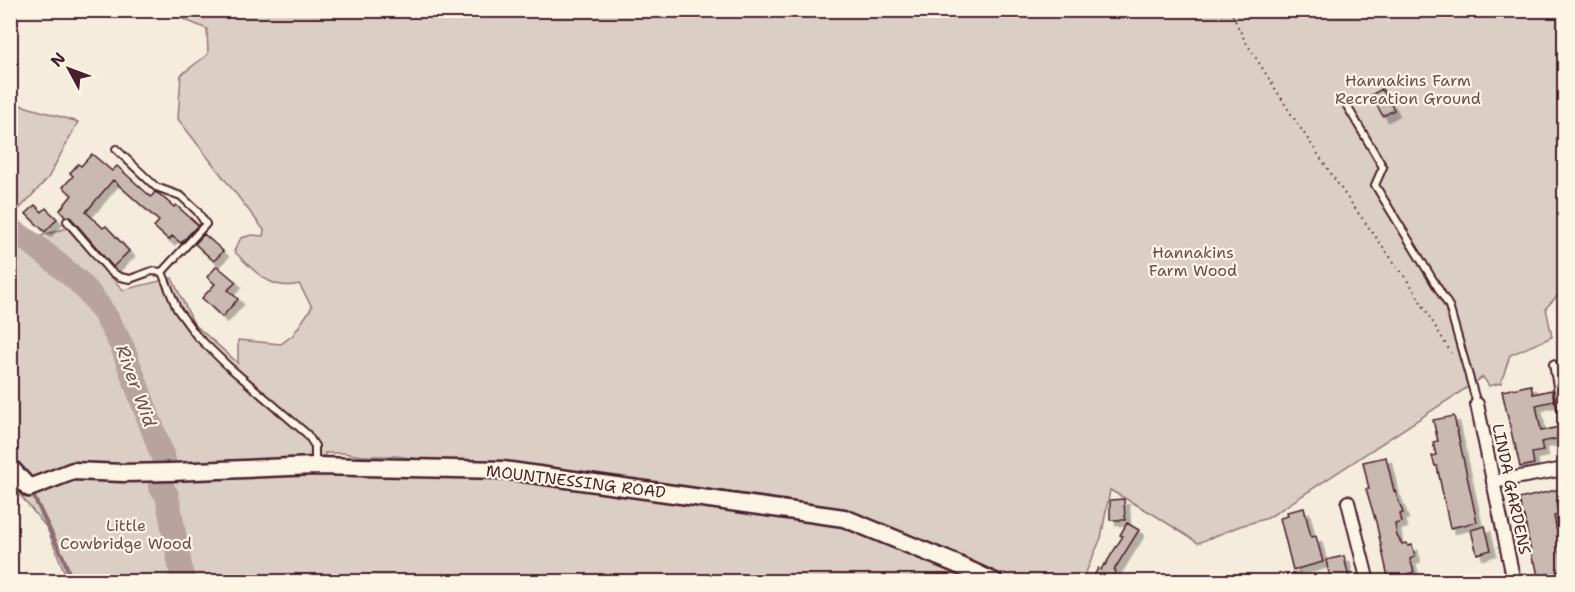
<svg xmlns="http://www.w3.org/2000/svg" width="1575" height="592" viewBox="0 0 1575 592" font-family="'Shantell Sans',sans-serif">
  <style>
    .green { fill: #dbcec4; stroke: #927678; stroke-width: 1.5; fill-rule: evenodd }
    .lines { fill: none; stroke-linecap: round; stroke-linejoin: round }
    .stream { stroke: #8c6e70; stroke-width: 4 }
    .river { stroke: #b8a39e; stroke-width: 24 }
    .building { fill: #cab9b1; stroke: #4a1f2b; stroke-width: 1.5; filter: url(#shadow) }
    .service-casing { stroke: #4a1f2b; stroke-width: 10 }
    .minor-casing { stroke: #4a1f2b; stroke-width: 16 }
    .tertiary-casing { stroke: #4a1f2b; stroke-width: 21 }
    .path { stroke: #4a1f2b; stroke-width: 2; stroke-dasharray: 1.5 4.5; stroke-linecap: butt }
    .service { stroke: #fcf5e5; stroke-width: 6 }
    .minor { stroke: #fcf5e5; stroke-width: 12 }
    .tertiary { stroke: #fcf5e5; stroke-width: 16 }
    .labels { text-anchor: middle; stroke-width: 4.5; stroke-linejoin: round; paint-order: stroke }
    .park-label { font-size: 16px; fill: #6e4b51; stroke: #fcf5e5 }
    .street-label { font-size: 16px; fill: #4a1f2b; stroke: #fcf5e5 }
    .water-label { font-size: 18px; font-style: italic; fill: #704d53; stroke: #fcf5e5 }
  </style>
  <defs>
    <filter id="shadow"><feDropShadow dx="5.5" dy="5.5" stdDeviation="0" flood-color="#0004"/></filter>
  </defs>
  <rect width="100%" height="100%" fill="#f5ecde"/>
  <filter id="ink" filterUnits="userSpaceOnUse"><feTurbulence type="fractalNoise" baseFrequency=".0167" numOctaves="2"/><feDisplacementMap in="SourceGraphic" scale="12" xChannelSelector="R" yChannelSelector="G"/><feConvolveMatrix kernelMatrix="1 2 1 2 8 2 1 2 1" color-interpolation-filters="sRGB"/></filter>
  <g filter="url(#ink)">
    <!-- green -->
    <path class="green" d="M164 11H1564V288L1546 308 1552 337 1510 355 1501 383 1489 386 1483 377 1268 518 1240 526 1198 543 1153 514 1110 490 1101 538 1082 581H68L47 528 11 484 10 102 78 122 48 178 11 218 40 236 67 228 123 290 172 278 194 324 238 363V340L281 344 293 335 312 307 299 284C271 292 252 269 234 251L241 238 252 235 263 236 264 230 178 119 181 75 208 54 207 29ZM325 453H343L362 456H395L503 470 522 479 416 473 322 471Z"/>
    <g class="lines">
      <!-- stream -->
      <path class="stream" d="M31 491 64 559 72 582"/>
      <!-- river -->
      <path class="river" d="M10 229 37 247 78 281 90 294 104 313 122 346 164 460 165 472 160 486 167 495 183 582"/>
    </g>
    <!-- building -->
    <path class="building" d="M1382 89 1394 110 1383 116 1371 95Z
      M92 154 112 171 117 166 151 197 155 192 159 194 174 207 176 205 198 225 181 243 172 236 169 240 154 227 159 221 113 180 86 212 103 228 106 226 129 251 113 267 71 218 65 216 60 210 72 195 63 187 73 176 70 173 78 164 81 166Z
      M35 205 42 212 46 208 57 219 45 232 26 214Z
      M204 234 223 251 214 261 195 244Z
      M217 266 236 282 228 290 238 299 222 317 202 298 215 284 207 277Z
      M1531 385 1533 394 1552 390 1554 401 1536 405 1541 431 1559 427 1561 438 1541 442 1543 451 1532 453 1534 464 1520 467 1515 444H1514L1502 391Z
      M1454 416 1477 522 1450 528 1437 466H1435L1432 456 1436 455 1433 442 1438 441 1433 420Z
      M1386 457 1394 491H1395L1403 513 1400 514 1402 522 1395 524 1397 536 1402 544 1407 543 1408 546 1412 545 1415 556 1410 559 1414 572 1407 574 1408 580 1400 582H1389L1376 522 1366 489H1369L1363 462Z
      M1564 488V513L1554 516 1564 571 1538 576 1535 562H1533L1524 516H1523L1519 499Z
      M1124 499 1125 520H1110V500Z
      M1304 508 1311 537 1316 536 1323 562 1293 570 1280 518 1288 516 1287 512Z
      M1127 523 1139 530 1114 570 1116 571 1113 577 1121 582H1091L1098 568 1101 570 1104 564 1105 565 1123 536 1120 535Z
      M1485 526 1491 550 1477 554 1471 530Z
      M1344 556 1350 582H1331L1326 560Z"/>
    <g class="lines">
      <!-- service casing -->
      <g class="service-casing">
        <path id="service" d="M1347 106 1383 167 1375 185 1449 306 1477 404
          M116 149 156 187 181 196 197 211 206 224 162 272
          M67 221 110 271 120 277 130 279 152 271 162 272 177 309 196 335 228 366 307 434 315 446V465
          M1553 364 1564 425"/>
      </g>
      <!-- minor casing -->
      <g class="minor-casing">
        <path id="minor" d="M1477 404 1514 582
          M1493 482 1564 469
          M1348 502 1368 582"/>
      </g>
      <!-- tertiary casing -->
      <g class="tertiary-casing">
        <path id="tertiary" d="M10 467 29 488 73 471 123 473 171 472 315 466 503 470 844 518 954 563 995 582"/>
      </g>
      <!-- path -->
      <path class="path" d="M1230 10 1244 39 1293 117 1346 196 1412 287 1451 353"/>
      <!-- service -->
      <use href="#service" class="service"/>
      <!-- minor -->
      <use href="#minor" class="minor"/>
      <!-- tertiary -->
      <use href="#tertiary" class="tertiary"/>
    </g>
  </g>
  <g class="labels">
    <!-- park labels -->
    <g class="park-label">
      <text x="1408" y="86">Hannakins Farm<tspan x="1408" dy="18">Recreation Ground</tspan></text>
      <text x="1193" y="258">Hannakins<tspan x="1193" dy="18">Farm Wood</tspan></text>
      <text x="126" y="531">Little<tspan x="126" dy="18">Cowbridge Wood</tspan></text>
    </g>
    <!-- street labels -->
    <g class="street-label">
      <text transform="translate(576 481) rotate(7)" y="6">MOUNTNESSING ROAD</text>
      <text transform="translate(1512 489) rotate(78)" y="6">LINDA GARDENS</text>
    </g>
    <!-- water labels -->
    <g class="water-label">
      <text transform="translate(136 386) rotate(70)" y="6">River Wid</text>
    </g>
  </g>
  <!-- margin -->
  <rect width="1575" height="592" fill="none" stroke="#fcf5e5" stroke-width="36"/>
  <rect x="18" y="18" width="1539" height="556" fill="none" stroke="#4a1f2b" stroke-width="2" filter="url(#ink)"/>
  <!-- north arrow -->
  <g transform="translate(69 69) rotate(311)" stroke="#fcf5e5" stroke-width="4.5" paint-order="stroke">
  <path d="M0-4.5L10 22L0 15L-10 22Z" fill="#4a1f2b"/>
  <text y="-9" font-size="16" font-weight="bold" text-anchor="middle" fill="#4a1f2b">N</text>
  </g>
</svg>
